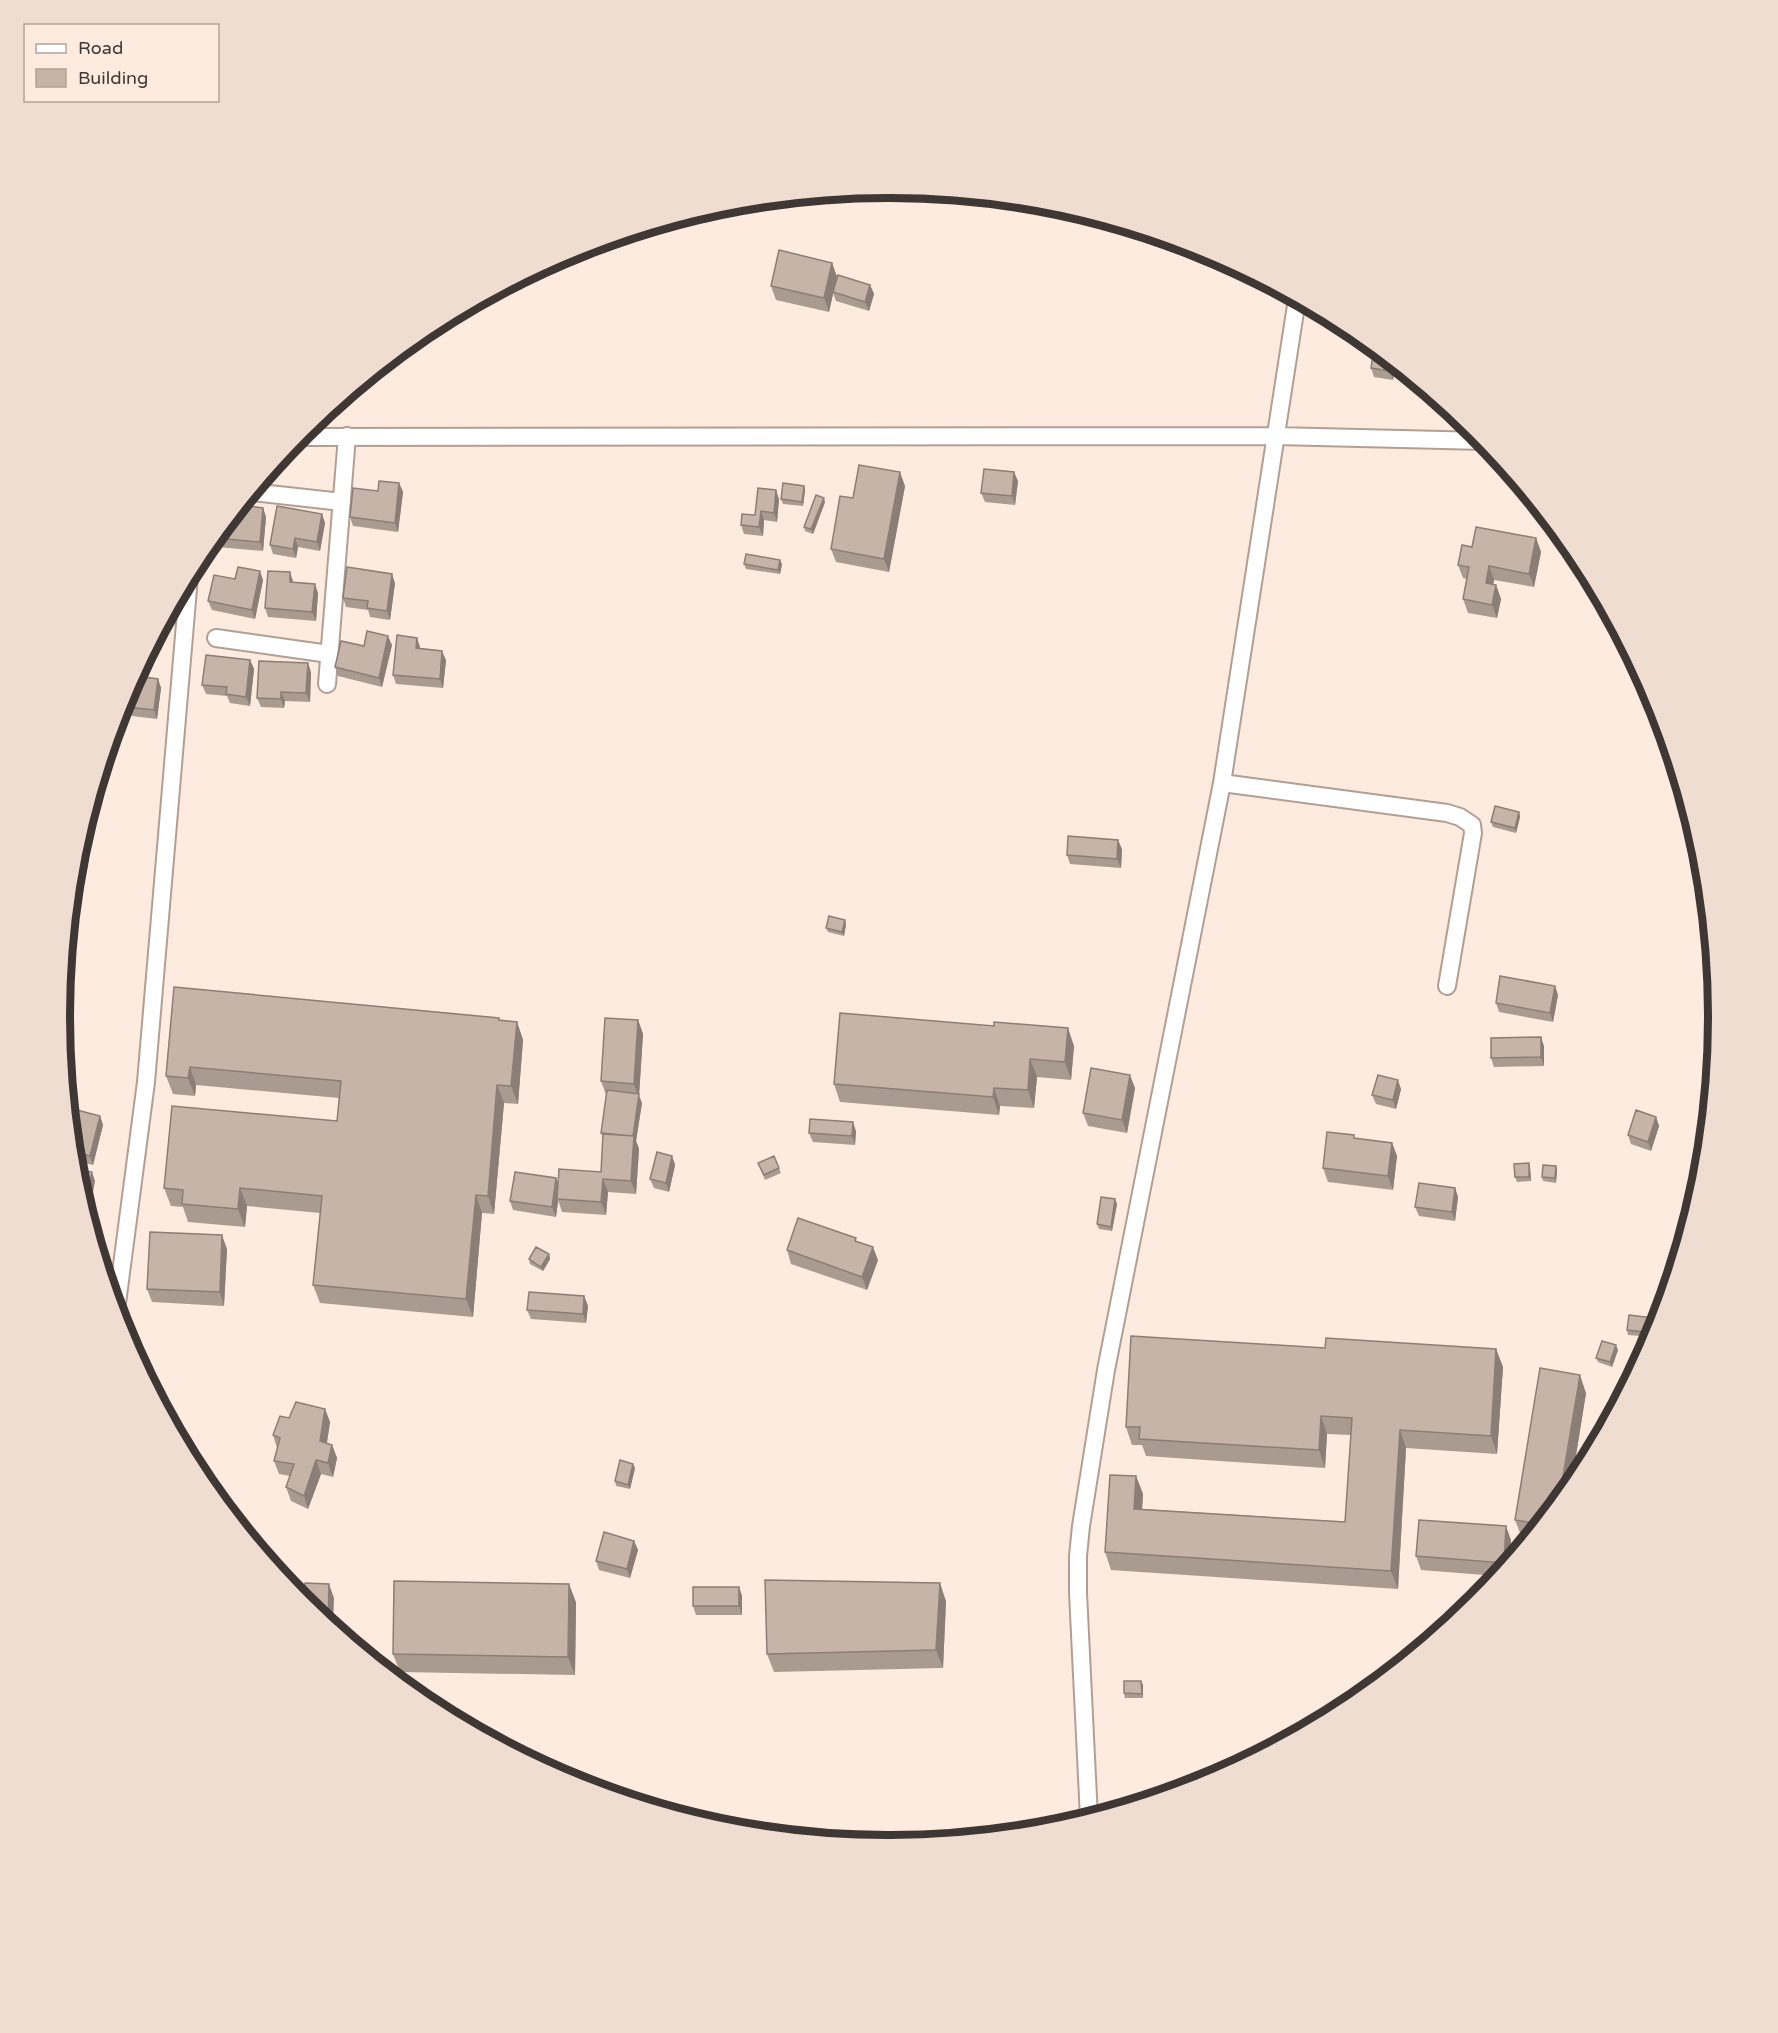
<svg xmlns="http://www.w3.org/2000/svg" width="1778" height="2033" viewBox="0 0 1778 2033" font-family="'Varela Round',sans-serif">
  <style>
    .lines { fill: none; stroke-linecap: round; stroke-linejoin: round }
    .street-casing { stroke: #b19f94; stroke-width: 20 }
    .street { stroke: #fff; stroke-width: 16 }
    .wall { fill: #aa9b91 }
    .shaded-wall { fill: #8b7e76 }
    .building { fill: #c6b4a9; stroke: #8b7e76; stroke-width: 1.5 }
    .rim { fill: none; stroke: #3f3733; stroke-width: 8 }
  </style>
  <rect width="100%" height="100%" fill="#feebe0"/>
  <g class="lines">
    <!-- street casing -->
    <g class="street-casing">
      <path id="street" d="M297 437 1276 436 1484 441
        M252 492 342 502
        M216 638 329 654
        M327 684 347 436
        M1222 783 1447 813 1460 817 1472 825 1473 833 1447 986
        M116 1311 146 1082 189 577
        M1089 1818 1078 1593V1556L1081 1526 1106 1370 1222 783 1297 299"/>
    </g>
    <!-- street -->
    <use href="#street" class="street"/>
  </g>
  <!-- wall -->
  <path class="wall" d="M805 196 803 206 786 203 785 198Z
    M832 263 837 277 870 285 874 294 869 311 836 301 833 293 829 312 776 300 771 286Z
    M1395 365 1393 380 1374 377 1371 368Z
    M1018 481 1015 505 985 502 981 493Z
    M399 483 403 492 398 532 353 526 350 517 378 491Z
    M804 486 805 490 803 506 783 504 781 499Z
    M905 486 889 572 836 562 831 549 853 498Z
    M779 499 777 522 764 520 763 536 744 534 741 525Z
    M825 502 813 534 805 531 804 527Z
    M263 508 266 517 263 551 218 547 215 538Z
    M322 514 325 523 320 551 298 547 296 558 273 554 270 545Z
    M1536 538 1541 552 1534 587 1494 580 1493 585H1496L1501 599 1497 618 1468 613 1463 599 1467 579 1463 578 1458 565 1472 547Z
    M744 564H782L780 574 746 569Z
    M235 579 263 580 255 619 212 610 208 601Z
    M293 582 318 593 316 621 268 617 265 608Z
    M395 583 390 620 370 617 368 610 346 607 343 598Z
    M417 638 420 649 446 660 443 688 396 684 393 675Z
    M392 645 382 687 338 676 335 667 364 646Z
    M250 660 254 669 250 706 230 703 227 696 206 694 202 685Z
    M311 672 310 702 285 701 284 708 261 707 257 698Z
    M158 679 161 688 157 719 132 716 128 707Z
    M1519 812 1520 817 1516 833 1493 827 1491 822Z
    M1122 849 1121 868 1070 864 1067 855Z
    M845 920 846 924 844 936 828 932 826 928Z
    M1555 986 1558 995 1553 1022 1499 1012 1496 1003Z
    M174 987 517 1022 523 1040 518 1104 504 1103 494 1214 482 1213 473 1317 320 1303 313 1285 320 1213 247 1206 245 1227 188 1222 183 1207 171 1206 164 1188 337 1121 339 1098 196 1085 195 1096 173 1094 166 1076Z
    M638 1020 643 1034 639 1096 642 1103 636 1141 639 1149 636 1194 608 1192 606 1215 562 1212 558 1200 556 1217 513 1210 510 1201 556 1178 558 1184 601 1172 603 1138 601 1133 607 1095H606L601 1081Z
    M1074 1046 1071 1080 1037 1077 1034 1108 1000 1106 999 1115 840 1102 834 1084Z
    M1544 1046V1066L1494 1067 1491 1058Z
    M1135 1088 1127 1133 1088 1126 1083 1113Z
    M1401 1089 1396 1109 1376 1104 1372 1095Z
    M100 1116 103 1125 93 1165 74 1160 71 1132Z
    M1656 1117 1659 1126 1651 1151 1631 1144 1628 1135Z
    M856 1131 855 1145 813 1142 809 1133Z
    M1356 1139 1392 1143 1397 1156 1393 1190 1328 1182 1323 1168Z
    M672 1156 675 1165 669 1192 654 1188 650 1179Z
    M774 1156 781 1173 765 1180 758 1163Z
    M1556 1166 1557 1171 1556 1183 1543 1181 1542 1177Z
    M1530 1167 1531 1181 1517 1182 1515 1177Z
    M1455 1188 1458 1197 1455 1221 1419 1216 1415 1207Z
    M1117 1204 1112 1231 1099 1229 1097 1224Z
    M227 1249 224 1306 152 1302 147 1289Z
    M787 1250 878 1260 867 1290 791 1264Z
    M549 1254 550 1259 543 1271 530 1264 529 1259Z
    M584 1296 588 1306 586 1323 531 1319 527 1310Z
    M1653 1318 1655 1323 1653 1337 1628 1335 1627 1330Z
    M1325 1348 1496 1349 1503 1367 1497 1454 1406 1448 1398 1589 1111 1570 1105 1552 1136 1476 1143 1494 1142 1509 1345 1522 1351 1435 1327 1434 1325 1468 1146 1456 1142 1445H1132L1126 1427Z
    M1618 1350 1612 1367 1598 1362 1596 1358Z
    M1586 1393 1571 1486 1528 1539 1522 1538 1515 1520Z
    M325 1409 330 1422 327 1443 332 1445 337 1458 333 1477 321 1474 308 1509 291 1501 286 1487 290 1476 279 1474 274 1461 277 1448 273 1435 289 1418Z
    M635 1468 630 1489 616 1486 615 1481Z
    M1511 1540 1510 1561 1497 1576 1421 1570 1416 1556Z
    M634 1541 638 1550 630 1578 599 1570 596 1561Z
    M739 1587 742 1596V1615H696L693 1606Z
    M946 1601 943 1668 774 1672 767 1654Z
    M576 1602 575 1675 400 1672 393 1654Z
    M1141 1681 1143 1685V1698H1125L1124 1693Z"/>
  <!-- shaded-wall -->
  <path class="shaded-wall" d="M799 196H805L803 206Z
    M832 263 837 277 829 312 824 298Z
    M870 285 874 294 869 311 865 302Z
    M1391 362 1395 365 1393 380 1390 371Z
    M900 472 905 486 889 572 884 559Z
    M1014 472 1018 481 1015 505 1012 496Z
    M399 483 403 492 398 532 395 523Z
    M804 486 805 490 803 506 802 502Z
    M776 490 779 499 777 522 774 513Z
    M824 498 825 502 813 534 811 529Z
    M263 508 266 517 263 551 260 542Z
    M761 511 764 520 763 536 759 527Z
    M322 514 325 523 320 551 317 542Z
    M295 538 298 547 296 558 293 549Z
    M1536 538 1541 552 1534 587 1529 574Z
    M780 560 782 564 780 574 778 570Z
    M1489 566 1494 580 1491 597 1486 583Z
    M260 571 263 580 255 619 252 610Z
    M290 572 293 581V591L290 582Z
    M392 574 395 583 390 620 387 611Z
    M315 584 318 593 316 621 312 612Z
    M1496 585 1501 599 1497 618 1492 605Z
    M388 636 392 645 382 687 379 678Z
    M417 638 420 647 419 657 416 648Z
    M442 651 446 660 443 688 440 679Z
    M250 660 254 669 250 706 246 697Z
    M308 663 311 672 310 702 306 693Z
    M158 679 161 688 157 719 154 710Z
    M281 692 285 701 284 708 281 699Z
    M116 722 117 724 110 751 108 748Z
    M1519 812 1520 817 1516 833 1515 828Z
    M1118 840 1122 849 1121 868 1117 859Z
    M845 920 846 924 844 936 842 932Z
    M1555 986 1558 995 1553 1022 1550 1013Z
    M638 1020 643 1034 639 1096 642 1103 636 1141 639 1149 636 1194 631 1181 632 1137 638 1096 634 1084Z
    M517 1022 523 1040 518 1104 511 1086Z
    M1068 1028 1074 1046 1071 1080 1065 1062Z
    M1541 1037 1544 1046V1066L1541 1057Z
    M1030 1059 1037 1077 1034 1108 1028 1090Z
    M190 1067 196 1085 195 1096 188 1078Z
    M1130 1075 1135 1088 1127 1133 1122 1120Z
    M1398 1080 1401 1089 1396 1109 1393 1100Z
    M497 1085 504 1103 494 1214 488 1196Z
    M994 1088 1000 1106 999 1115 993 1097Z
    M100 1116 103 1125 93 1165 90 1156Z
    M1656 1117 1659 1126 1651 1151 1648 1142Z
    M853 1122 856 1131 855 1145 852 1136Z
    M1392 1143 1397 1156 1393 1190 1388 1176Z
    M672 1156 675 1165 669 1192 666 1183Z
    M1529 1163 1530 1167 1531 1181 1529 1177Z
    M1556 1166 1557 1171 1556 1183 1555 1178Z
    M92 1172 95 1181 88 1219 85 1209Z
    M556 1178 560 1187 556 1217 552 1207Z
    M603 1179 608 1192 606 1215 601 1202Z
    M240 1188 247 1206 245 1227 238 1209Z
    M1455 1188 1458 1197 1455 1221 1452 1212Z
    M476 1195 482 1213 473 1317 466 1299Z
    M1115 1199 1117 1204 1112 1231 1111 1227Z
    M222 1235 227 1249 224 1306 220 1292Z
    M873 1247 878 1260 867 1290 862 1277Z
    M549 1254 550 1259 543 1271 541 1267Z
    M584 1296 588 1306 586 1323 583 1314Z
    M1653 1318 1655 1323 1653 1337 1652 1333Z
    M1616 1345 1618 1350 1612 1367 1610 1362Z
    M1496 1349 1503 1367 1497 1454 1491 1436Z
    M1580 1375 1586 1393 1571 1486 1559 1500Z
    M325 1409 330 1422 325 1454 320 1441Z
    M1321 1416 1327 1434 1325 1468 1319 1450Z
    M1400 1430 1406 1448 1398 1589 1391 1571Z
    M332 1445 337 1458 333 1477 328 1463Z
    M316 1460 321 1474 308 1509 304 1496Z
    M633 1464 635 1468 630 1489 628 1485Z
    M1136 1476 1143 1494 1141 1527 1134 1509Z
    M1506 1526 1511 1540 1510 1561 1505 1566 1504 1563Z
    M634 1541 638 1550 630 1578 627 1569Z
    M940 1583 946 1601 943 1668 936 1650Z
    M329 1584 334 1598 333 1628 328 1623Z
    M569 1584 576 1602 575 1675 568 1657Z
    M739 1587 742 1596V1615L739 1606Z
    M1141 1681 1143 1685V1698L1142 1694Z"/>
  <!-- building -->
  <path class="building" d="M779 250 832 263 824 298 771 286Z
    M838 275 870 285 865 302 833 292Z
    M1374 347 1391 362 1390 371 1371 368Z
    M859 465 900 472 884 559 831 549 840 496 853 498Z
    M984 469 1014 472 1012 496 981 493Z
    M379 481 399 483 395 523 350 517 353 488 378 491Z
    M783 483 804 486 802 502 781 499Z
    M758 488 776 490 774 513 761 511 759 527 741 525 742 514 755 515Z
    M816 495 824 498 811 529 804 527Z
    M241 505 263 508 260 542 215 538Z
    M277 506 322 514 317 542 295 538 293 549 270 545Z
    M1476 527 1536 538 1529 574 1489 566 1486 583 1496 585 1492 605 1463 599 1469 567 1458 565 1462 545 1472 547Z
    M746 554 780 560 778 570 744 564Z
    M238 567 260 571 252 610 208 601 214 575 235 579Z
    M347 567 392 574 387 611 367 608 368 601 343 598Z
    M268 571 290 572V582L315 584 312 612 265 608Z
    M367 631 388 636 379 678 335 667 341 641 364 646Z
    M397 635 417 638 416 648 442 651 440 679 393 675Z
    M206 655 250 660 246 697 226 694 227 687 202 685Z
    M259 661 308 663 306 693 281 692V699L257 698Z
    M136 676 158 679 154 710 128 707 132 683Z
    M1495 806 1519 812 1515 828 1491 822Z
    M1068 836 1118 840 1117 859 1067 855Z
    M829 916 845 920 842 932 826 928Z
    M1500 976 1555 986 1550 1013 1496 1003Z
    M174 987 499 1018V1020L517 1022 511 1086 497 1085 488 1196 476 1195 466 1299 313 1285 322 1196 240 1188 238 1209 182 1204 183 1190 164 1188 172 1106 337 1121 341 1081 190 1067 188 1078 166 1076Z
    M840 1013 994 1026V1022L1068 1028 1065 1062 1030 1059 1028 1090 994 1088 993 1097 834 1084Z
    M605 1018 638 1020 634 1084 601 1081Z
    M1541 1037V1057L1491 1058V1038Z
    M1091 1068 1130 1075 1122 1120 1083 1113Z
    M1378 1075 1398 1080 1393 1100 1372 1095Z
    M607 1090 639 1094 633 1136 601 1133Z
    M77 1110 100 1116 90 1156 73 1152 71 1132Z
    M1636 1110 1656 1117 1648 1142 1628 1135Z
    M810 1119 853 1122 852 1136 809 1133Z
    M1327 1132 1354 1135V1138L1392 1143 1388 1176 1323 1168Z
    M603 1134 634 1136 631 1181 603 1179 601 1202 557 1199 559 1169 601 1172Z
    M657 1152 672 1156 666 1183 650 1179Z
    M774 1156 779 1168 764 1175 758 1163Z
    M1529 1163V1177H1515L1514 1164Z
    M1543 1165 1556 1166 1555 1178 1542 1177Z
    M75 1169 92 1172 85 1209 76 1178Z
    M515 1172 556 1178 552 1207 510 1201Z
    M1419 1183 1455 1188 1452 1212 1415 1207Z
    M1101 1197 1115 1199 1111 1227 1097 1224Z
    M798 1218 856 1238 855 1241 873 1247 862 1277 787 1250Z
    M150 1232 222 1235 220 1292 147 1289Z
    M536 1247 549 1254 541 1267 529 1259Z
    M529 1292 584 1296 583 1314 527 1310Z
    M1629 1315 1653 1318 1652 1333 1627 1330Z
    M1131 1336 1325 1348 1326 1338 1496 1349 1491 1436 1400 1430 1391 1571 1105 1552 1110 1475 1136 1476 1134 1509 1345 1522 1352 1418 1321 1416 1319 1450 1139 1439 1140 1427H1126Z
    M1602 1341 1616 1345 1610 1362 1596 1358Z
    M1540 1368 1580 1375 1559 1500 1540 1524 1515 1520Z
    M296 1402 325 1409 320 1441 332 1445 328 1463 316 1460 304 1496 286 1487 294 1464 274 1461 280 1438 273 1435 280 1416 289 1418Z
    M620 1460 633 1464 628 1485 615 1481Z
    M1419 1520 1506 1526 1504 1563 1416 1556Z
    M604 1532 634 1541 627 1569 596 1561Z
    M765 1580 940 1583 936 1650 767 1654Z
    M394 1581 569 1584 568 1657 393 1654Z
    M305 1583 329 1584 328 1623 304 1604Z
    M693 1587H739V1606H693Z
    M295 1593H300L299 1599Z
    M1124 1681H1141L1142 1694 1124 1693Z"/>
  <!-- crop -->
  <path d="M0 0H1778V2033H0ZM888 198H890A818 818 0 0 1 1708 1016V1017A818 818 0 0 1 890 1835H888A818 818 0 0 1 70 1017V1016A818 818 0 0 1 888 198Z" fill="#efddd2" fill-rule="evenodd"/>
  <path class="rim" d="M888 198H890A818 818 0 0 1 1708 1016V1017A818 818 0 0 1 890 1835H888A818 818 0 0 1 70 1017V1016A818 818 0 0 1 888 198Z"/>
  <!-- legend -->
  <rect x="24" y="24" width="195" height="78" fill="#feebe0" stroke="#b2a39b" stroke-width="1.5"/>
  <rect x="36" y="44" width="30" height="9" fill="#ffffff" stroke="#b2a39b" stroke-width="1.5"/>
  <text x="78" y="54" font-size="18" fill="#3f3733">Road</text>
  <rect x="36" y="69" width="30" height="18" fill="#c6b4a9" stroke="#b2a39b" stroke-width="1.5"/>
  <text x="78" y="84" font-size="18" fill="#3f3733">Building</text>
</svg>
